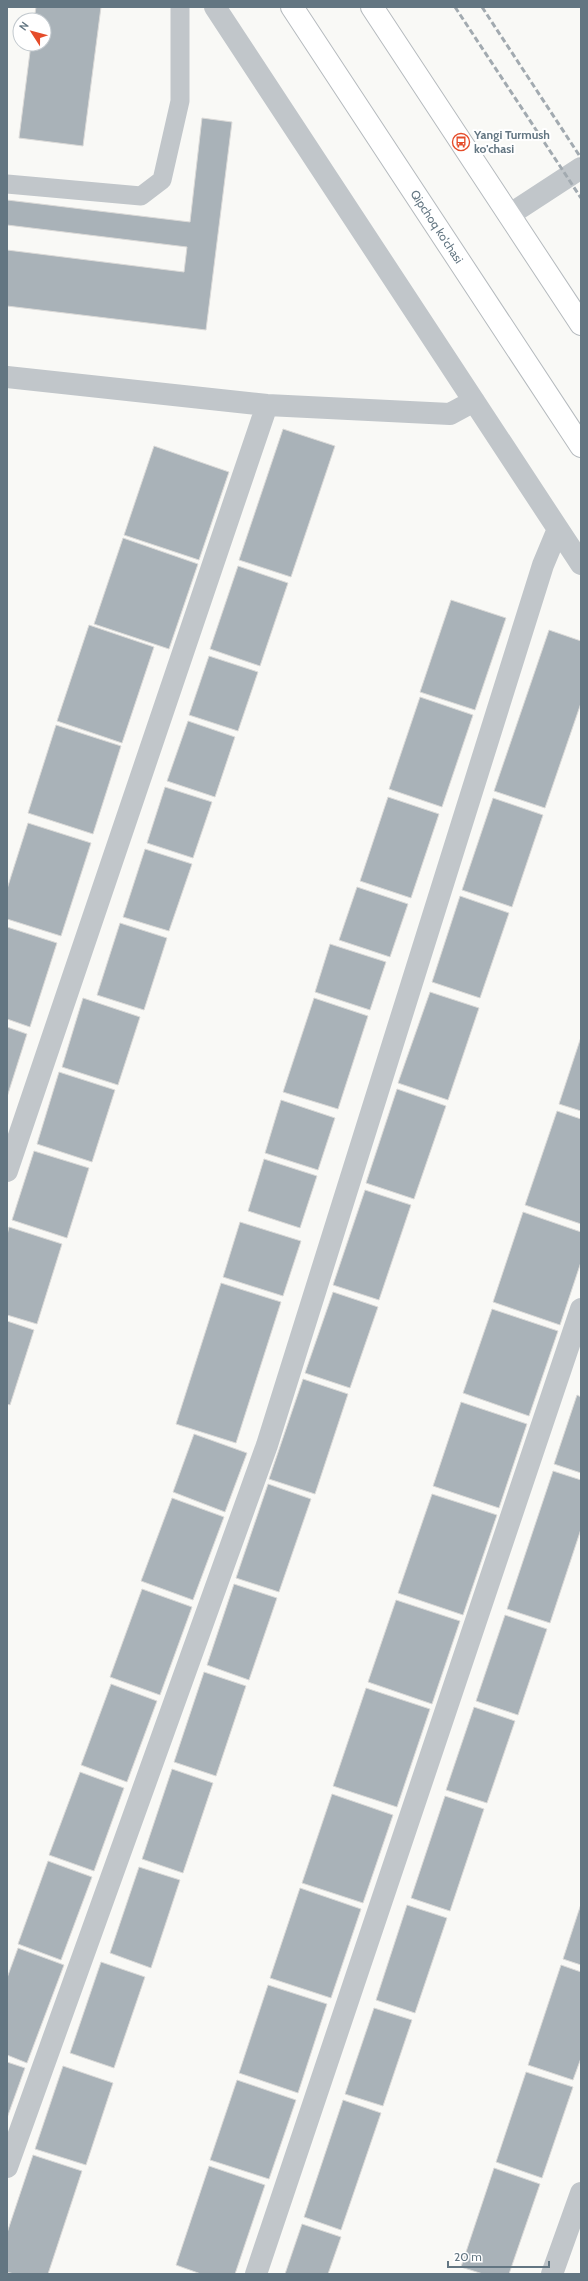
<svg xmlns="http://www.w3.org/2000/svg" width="588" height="2281" viewBox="0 0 588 2281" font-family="Cabin,sans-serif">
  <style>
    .building { fill: #a9b2b8; stroke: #dbdad8 }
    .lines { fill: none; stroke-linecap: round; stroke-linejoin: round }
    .primary-casing { stroke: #b5babe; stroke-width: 24 }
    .lane { stroke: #c1c6ca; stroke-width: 19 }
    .street { stroke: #c1c6ca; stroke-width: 22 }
    .primary { stroke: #fff; stroke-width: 22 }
    .rail { stroke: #a2aab0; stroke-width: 3; stroke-dasharray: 6 3; stroke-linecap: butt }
    .labels { text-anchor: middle; stroke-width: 4; stroke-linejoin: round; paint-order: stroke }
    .poi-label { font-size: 12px; font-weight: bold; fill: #637682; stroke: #fff; text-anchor: start }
    .street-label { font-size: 12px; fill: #637682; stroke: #fff }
  </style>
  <rect width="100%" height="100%" fill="#f9f9f6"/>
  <!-- building -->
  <path class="building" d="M36 7H101L83 146 19 138 31 44H44V20H34Z
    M202 118 232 122 206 330 7 306V250L184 272 187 247 7 225V200L190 222Z
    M283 429 335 446 291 577 239 560Z
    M154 446 229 472 199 560 124 535Z
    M123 538 198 564 169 649 94 624Z
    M238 566 288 583 260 666 210 649Z
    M451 600 506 618 475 710 420 692Z
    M89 625 154 647 122 743 57 721Z
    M549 630 581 641V703L545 808 494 791Z
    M209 656 258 672 238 731 189 715Z
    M420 697 473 715 442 807 389 789Z
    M188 721 235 737 215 797 167 781Z
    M56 725 121 746 93 834 28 813Z
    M165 787 212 802 193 858 147 843Z
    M388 797 439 814 411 898 360 881Z
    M493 798 543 815 512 907 462 890Z
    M28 823 91 843 61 936 7 919V889Z
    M145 849 192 864 169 931 123 917Z
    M357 887 408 904 390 957 339 940Z
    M460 896 509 913 480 998 432 982Z
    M120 923 167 938 144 1010 97 995Z
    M7 927 57 943 30 1027 7 1019Z
    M330 944 386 962 370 1010 315 992Z
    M430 992 479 1008 448 1100 398 1083Z
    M83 998 140 1017 118 1085 62 1067Z
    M314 998 368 1016 338 1109 283 1092Z
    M7 1027 27 1034 7 1097Z
    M581 1037V1111L559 1104Z
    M59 1072 115 1090 92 1162 37 1144Z
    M397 1089 446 1106 414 1199 366 1183Z
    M281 1100 335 1118 318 1170 265 1153Z
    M557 1111 581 1119V1224L525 1205Z
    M34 1151 89 1168 67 1238 12 1220Z
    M264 1159 317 1176 300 1228 248 1211Z
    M365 1190 411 1205 379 1300 333 1285Z
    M523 1212 581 1232V1262L560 1325 493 1302Z
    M240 1222 301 1241 283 1296 223 1277Z
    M9 1227 62 1244 37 1324 7 1315V1235Z
    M221 1283 281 1302 236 1443 176 1424Z
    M333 1292 378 1307 350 1388 305 1373Z
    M492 1309 558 1331 529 1416 463 1393Z
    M7 1321 34 1330 10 1405 7 1404Z
    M303 1379 348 1394 315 1494 269 1479Z
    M577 1395 581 1397V1473L554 1464Z
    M461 1402 527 1424 499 1508 433 1486Z
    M194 1434 247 1453 225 1512 173 1492Z
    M553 1471 581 1480V1529L550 1623 507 1609Z
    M268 1484 311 1499 279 1592 236 1578Z
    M432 1494 497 1515 463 1615 398 1593Z
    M172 1498 224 1517 193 1600 141 1581Z
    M234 1584 277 1598 249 1680 207 1665Z
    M142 1589 192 1607 160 1695 110 1677Z
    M396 1600 460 1621 432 1704 368 1682Z
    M505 1615 547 1629 518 1715 476 1701Z
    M204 1672 246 1686 216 1776 174 1762Z
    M111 1684 157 1701 127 1782 81 1765Z
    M366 1688 430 1709 397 1807 333 1786Z
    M474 1707 515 1721 487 1803 446 1790Z
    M172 1769 213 1783 183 1873 142 1859Z
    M80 1772 124 1788 94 1871 49 1855Z
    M332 1794 393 1815 363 1903 302 1883Z
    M445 1796 484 1809 450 1911 411 1898Z
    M48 1861 92 1877 61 1960 18 1944Z
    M139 1867 180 1880 151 1968 110 1953Z
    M300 1888 361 1909 331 1998 270 1978Z
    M581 1904V1965L563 1959Z
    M407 1905 447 1918 415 2013 376 2000Z
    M18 1948 64 1965 27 2063 7 2055V1978Z
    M101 1962 145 1977 114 2068 70 2053Z
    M561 1965 581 1972V2058L573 2080 528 2065Z
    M268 1985 327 2004 298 2093 239 2073Z
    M374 2008 412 2020 383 2106 345 2094Z
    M7 2062 25 2068 7 2118Z
    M63 2066 113 2083 86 2165 35 2149Z
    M526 2072 573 2087 542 2178 496 2162Z
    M237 2080 296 2100 269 2179 210 2160Z
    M343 2100 381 2113 341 2230 304 2217Z
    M33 2155 82 2171 48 2274H14L7 2272V2233Z
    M209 2166 265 2185 235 2274H201L176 2265Z
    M494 2168 540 2184 509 2274H483L461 2267Z
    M302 2224 341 2237 328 2274H285Z"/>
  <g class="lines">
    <!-- primary casing -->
    <g class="primary-casing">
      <g id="primary">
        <path id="s1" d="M292 7 581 446"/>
        <path d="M372 7 581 324"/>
      </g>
    </g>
    <!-- lane -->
    <path class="lane" d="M7 184 141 196 162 180 180 101V7"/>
    <!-- street -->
    <path class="street" d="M215 7 581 564
      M509 215 581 168
      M7 377 267 405 450 414 474 401
      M7 1171 267 405
      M7 2167 267 1445 543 565 558 529
      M256 2274 581 1309
      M552 2274 581 2193"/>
    <!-- primary -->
    <use href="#primary" class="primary"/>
    <!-- rail -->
    <path class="rail" d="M455 7 581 198
      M482 7 581 158"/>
  </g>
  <!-- icons -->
  <defs>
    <g id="bus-ring" transform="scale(0.9)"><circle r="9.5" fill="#fff" stroke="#e54c2a" stroke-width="1.5"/><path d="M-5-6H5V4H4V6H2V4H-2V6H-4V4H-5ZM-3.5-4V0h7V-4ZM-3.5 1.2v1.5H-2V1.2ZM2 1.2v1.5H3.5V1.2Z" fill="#e54c2a"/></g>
  </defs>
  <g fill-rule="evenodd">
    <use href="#bus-ring" x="461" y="142"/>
  </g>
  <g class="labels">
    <!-- poi labels -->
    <g class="poi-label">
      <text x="474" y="139">Yangi Turmush<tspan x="474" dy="14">ko'chasi</tspan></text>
    </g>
    <!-- street labels -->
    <g class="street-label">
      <text dy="4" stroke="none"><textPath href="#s1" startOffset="263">Qipchoq ko'chasi</textPath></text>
    </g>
  </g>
  <!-- border -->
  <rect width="588" height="2281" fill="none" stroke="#637682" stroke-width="16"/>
  <!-- north arrow -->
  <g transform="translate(32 32) rotate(306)"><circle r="19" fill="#ffffff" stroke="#c1c8cd"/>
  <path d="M0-3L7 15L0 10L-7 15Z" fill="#e54c2a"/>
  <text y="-6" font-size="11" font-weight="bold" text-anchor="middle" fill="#637682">N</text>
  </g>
  <!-- scale -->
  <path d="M448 2261v6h101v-6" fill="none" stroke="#637682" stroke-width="2"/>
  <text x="454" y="2261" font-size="12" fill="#637682" stroke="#ffffff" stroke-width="3" paint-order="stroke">20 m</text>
</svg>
